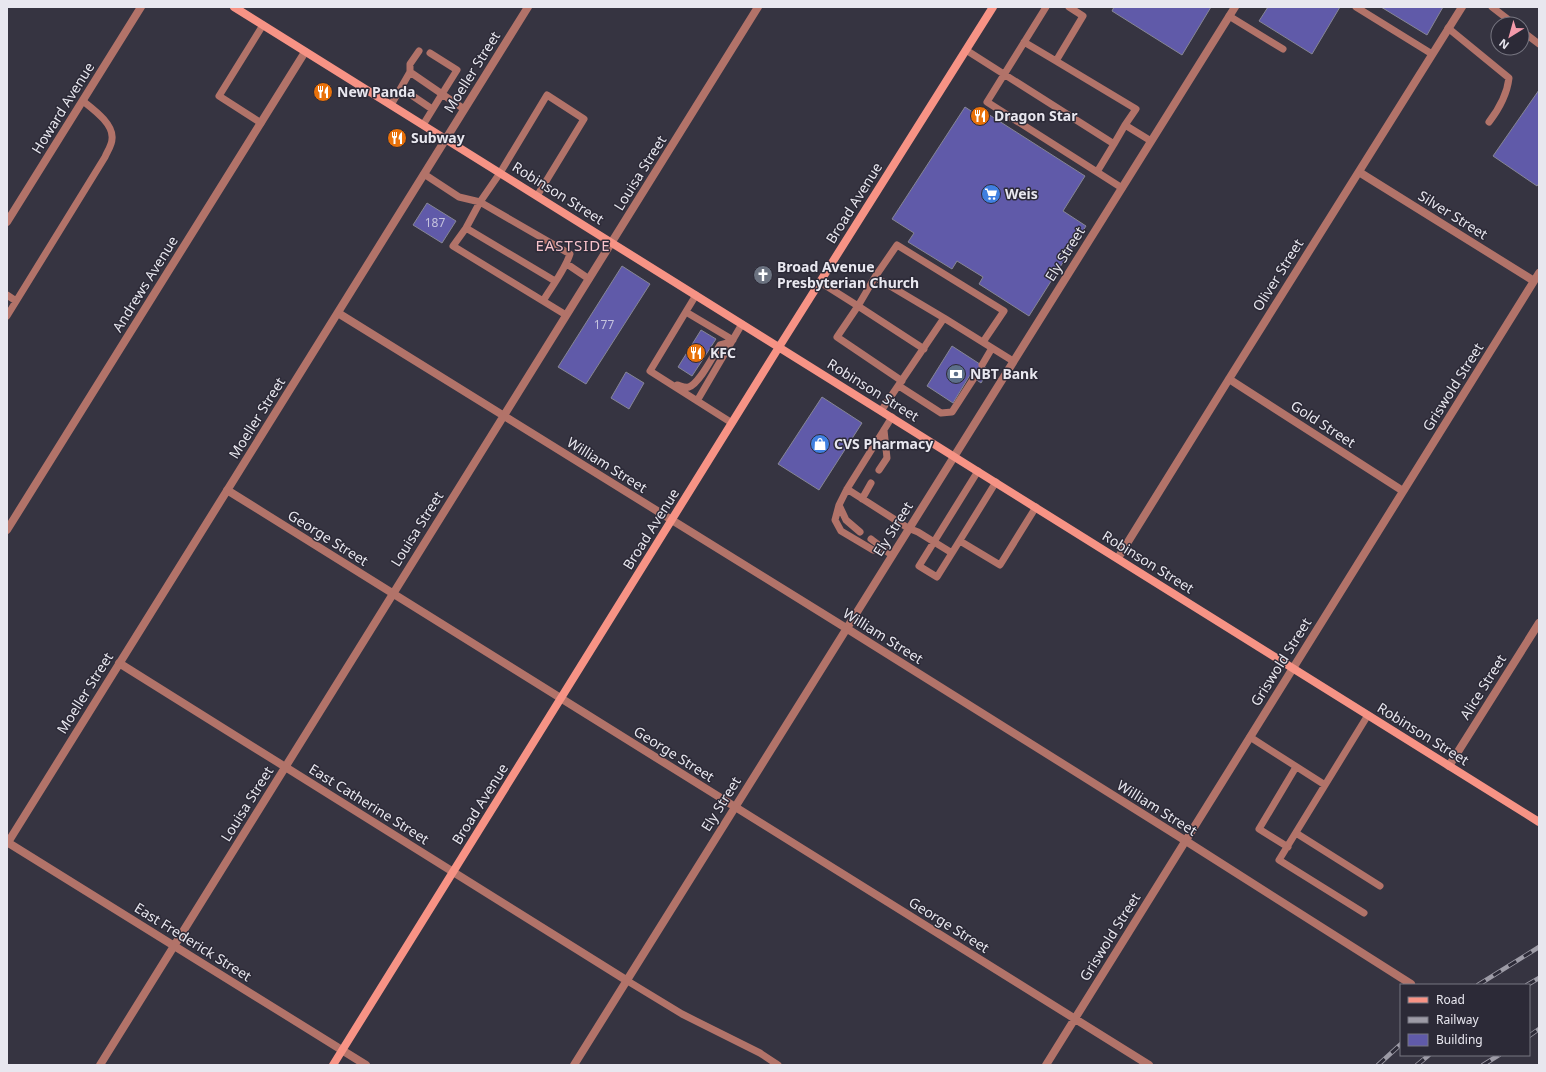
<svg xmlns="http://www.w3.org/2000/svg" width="1546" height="1072" viewBox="0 0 1546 1072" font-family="'Noto Sans',sans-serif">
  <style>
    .building { fill: #605aa9; stroke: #868695 }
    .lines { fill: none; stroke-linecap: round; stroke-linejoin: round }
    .lane { stroke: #b27369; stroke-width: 7 }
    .street { stroke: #b27369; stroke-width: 8 }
    .secondary { stroke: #f79385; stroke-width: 8 }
    .rail-casing { stroke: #9d9ba6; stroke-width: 4.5 }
    .rail { stroke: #2c2a37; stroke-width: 3; stroke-dasharray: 9; stroke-linecap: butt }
    .labels { text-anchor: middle; stroke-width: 3; stroke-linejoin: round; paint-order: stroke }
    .number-label { font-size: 12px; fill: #c6c4de }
    .street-label { font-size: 14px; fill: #e8e7ef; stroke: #2c2a37 }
    .poi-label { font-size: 14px; font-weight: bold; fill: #e8e7ef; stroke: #2c2a37; text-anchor: start }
    .neighbourhood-label { font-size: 15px; letter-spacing: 1px; fill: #f7c3cb; stroke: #2c2a37 }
  </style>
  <rect width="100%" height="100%" fill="#363441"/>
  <!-- building -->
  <path class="building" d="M1114 7H1211L1182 55 1112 11Z
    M1268 7H1340L1312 54 1259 21Z
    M1381 7H1443L1427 35Z
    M1539 90V183L1537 186 1493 156Z
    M965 107 985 120 988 114 1085 176 1063 211 1086 226 1029 316 979 284 983 277 957 261 952 269 908 242 914 233 892 219Z
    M427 203 456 221 442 243 413 225Z
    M622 266 650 284 586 384 558 367Z
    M701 330 716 339 692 376 678 367Z
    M952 346 989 370 981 383 970 375 953 403 927 386Z
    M626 372 644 383 629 409 611 398Z
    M822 397 862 423 819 490 778 464Z"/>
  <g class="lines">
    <!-- lane -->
    <path class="lane" d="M1046 7 987 102 1097 172
      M1356 7 1432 54
      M1492 7 1514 24
      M1229 16 1283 49
      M1448 28 1509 78C1507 95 1499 109 1489 122
      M1522 31 1539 44
      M1024 42 1056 61 1083 16 1069 7
      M966 50 1114 144 1097 172 1122 188
      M430 53 457 70 442 94 464 109
      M1056 61 1136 109 1125 125 1151 141
      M410 72V64L419 51
      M401 88 432 109
      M391 105 410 72 442 94 423 125
      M261 123 219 96 263 25
      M1114 144 1125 125
      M424 174 459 197 480 202 500 173 547 95 584 119 537 196
      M466 228 555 281
      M567 264 589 279
      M875 277 897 245 1004 311 983 342
      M820 282 858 306 875 277 944 318
      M7 295 16 301
      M696 295 650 371 732 423
      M543 301C552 286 565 270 570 254L480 202 466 228 453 246 566 315
      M686 312 733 340
      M7 316 105 157C107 152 112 145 112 139 114 124 93 109 83 101
      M982 365 992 348
      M902 381 837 337 858 306 924 349
      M677 385C681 386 685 388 689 387 700 383 714 354 720 345L731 342
      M899 386 941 413 952 412 974 378
      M697 401 742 324
      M881 411 944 318 1013 361
      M879 470 887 458 884 430
      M847 489 908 528 918 532 952 553 996 482
      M862 499 871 483
      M839 505 835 520 841 531 873 550 884 551
      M860 532 846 520 839 505 847 489 892 417
      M871 539C878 544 884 550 892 555
      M960 541 1000 565 1036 507
      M952 553 937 577 919 566 978 471
      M1250 737 1325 785
      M1296 833 1380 886
      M1288 847 1259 829 1296 767
      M1364 913 1279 860 1368 715
      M626 980 682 1014 760 1053 778 1065"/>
    <!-- street -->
    <path class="street" d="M1359 172 1534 281
      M7 222 141 7
      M338 313 846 628 1186 841 1411 984
      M1229 379 1403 491
      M227 490 1149 1065
      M7 530 305 52
      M1118 558 1229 379 1462 7
      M119 663 626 980
      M1449 766 1539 623
      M7 842 366 1065
      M7 844 528 7
      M100 1065 758 7
      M574 1065 1235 7
      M1046 1065 1539 273"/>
    <!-- secondary -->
    <path class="secondary" d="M234 7 1539 822
      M333 1065 779 347 993 7"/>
    <!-- rail casing -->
    <g class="rail-casing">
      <path id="rail" d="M1478 985 1539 947
        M1527 985 1539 978
        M1529 1036 1539 1029
        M1378 1065 1401 1044
        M1417 1065 1429 1055
        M1483 1065 1499 1055"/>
    </g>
    <!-- rail -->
    <use href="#rail" class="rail"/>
  </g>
  <!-- icons -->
  <defs>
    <g id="restaurant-disc" transform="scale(1)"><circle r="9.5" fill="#e8710a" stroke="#2c2a37"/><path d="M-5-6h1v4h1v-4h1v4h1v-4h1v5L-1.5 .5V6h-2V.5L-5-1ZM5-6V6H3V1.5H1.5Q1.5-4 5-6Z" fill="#fff"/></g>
    <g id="supermarket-disc" transform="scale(1)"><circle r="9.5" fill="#3f7fe0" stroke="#2c2a37"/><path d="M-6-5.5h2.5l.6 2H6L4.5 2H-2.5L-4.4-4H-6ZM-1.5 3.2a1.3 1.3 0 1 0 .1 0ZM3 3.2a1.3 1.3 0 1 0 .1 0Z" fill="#fff"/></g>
    <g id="church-disc" transform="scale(1)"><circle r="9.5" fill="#6b7280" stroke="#2c2a37"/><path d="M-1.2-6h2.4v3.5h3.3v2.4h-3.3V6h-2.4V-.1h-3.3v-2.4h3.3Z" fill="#fff"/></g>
    <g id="bank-disc" transform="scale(1)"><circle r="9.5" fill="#5c6f8a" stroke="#2c2a37"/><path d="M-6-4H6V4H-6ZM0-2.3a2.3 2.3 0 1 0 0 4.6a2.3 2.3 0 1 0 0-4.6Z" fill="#fff"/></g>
    <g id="shop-disc" transform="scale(1)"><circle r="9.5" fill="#3f7fe0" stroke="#2c2a37"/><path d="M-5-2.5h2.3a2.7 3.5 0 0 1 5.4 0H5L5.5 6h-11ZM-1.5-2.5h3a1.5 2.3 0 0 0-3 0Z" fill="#fff"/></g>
  </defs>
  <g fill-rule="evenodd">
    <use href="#restaurant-disc" x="323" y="92"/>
    <use href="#restaurant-disc" x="980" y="116"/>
    <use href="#restaurant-disc" x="397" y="138"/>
    <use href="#supermarket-disc" x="991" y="194"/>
    <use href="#church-disc" x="763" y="275"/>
    <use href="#restaurant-disc" x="696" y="353"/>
    <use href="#bank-disc" x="956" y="374"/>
    <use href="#shop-disc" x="820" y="444"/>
  </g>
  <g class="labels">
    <!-- number labels -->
    <g class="number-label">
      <text x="435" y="227">187</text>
      <text x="604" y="329">177</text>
    </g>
    <!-- street labels -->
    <g class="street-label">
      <text transform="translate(472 72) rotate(-58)" y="5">Moeller Street</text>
      <text transform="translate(63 108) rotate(-58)" y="5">Howard Avenue</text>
      <text transform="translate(640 173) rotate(-58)" y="5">Louisa Street</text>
      <text transform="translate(558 193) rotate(32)" y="5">Robinson Street</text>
      <text transform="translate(854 203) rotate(-58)" y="5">Broad Avenue</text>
      <text transform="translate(1453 215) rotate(32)" y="5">Silver Street</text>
      <text transform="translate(1065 254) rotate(-58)" y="5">Ely Street</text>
      <text transform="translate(1278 275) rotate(-58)" y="5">Oliver Street</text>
      <text transform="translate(145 284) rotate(-58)" y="5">Andrews Avenue</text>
      <text transform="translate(1453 387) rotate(-58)" y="5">Griswold Street</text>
      <text transform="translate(873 390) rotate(32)" y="5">Robinson Street</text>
      <text transform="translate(257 418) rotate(-58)" y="5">Moeller Street</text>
      <text transform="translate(1323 424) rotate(33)" y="5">Gold Street</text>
      <text transform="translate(607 465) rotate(32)" y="5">William Street</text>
      <text transform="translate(417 529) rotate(-58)" y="5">Louisa Street</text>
      <text transform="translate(651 529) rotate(-58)" y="5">Broad Avenue</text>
      <text transform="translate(893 529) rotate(-58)" y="5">Ely Street</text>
      <text transform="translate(328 538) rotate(32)" y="5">George Street</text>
      <text transform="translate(1148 562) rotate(32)" y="5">Robinson Street</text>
      <text transform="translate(883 636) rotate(32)" y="5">William Street</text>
      <text transform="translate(1281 662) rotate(-58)" y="5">Griswold Street</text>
      <text transform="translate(1483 687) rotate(-58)" y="5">Alice Street</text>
      <text transform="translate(85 693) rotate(-58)" y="5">Moeller Street</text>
      <text transform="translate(1423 734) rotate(32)" y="5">Robinson Street</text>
      <text transform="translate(674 754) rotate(32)" y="5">George Street</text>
      <text transform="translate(247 804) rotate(-58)" y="5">Louisa Street</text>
      <text transform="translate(369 804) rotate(32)" y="5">East Catherine Street</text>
      <text transform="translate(480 804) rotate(-58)" y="5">Broad Avenue</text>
      <text transform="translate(721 804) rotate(-58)" y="5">Ely Street</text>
      <text transform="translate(1157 808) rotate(32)" y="5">William Street</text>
      <text transform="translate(949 925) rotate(32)" y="5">George Street</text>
      <text transform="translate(1110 937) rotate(-58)" y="5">Griswold Street</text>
      <text transform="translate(193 942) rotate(32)" y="5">East Frederick Street</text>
    </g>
    <!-- poi labels -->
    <g class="poi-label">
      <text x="337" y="97">New Panda</text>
      <text x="994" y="121">Dragon Star</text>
      <text x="411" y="143">Subway</text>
      <text x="1005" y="199">Weis</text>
      <text x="777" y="272">Broad Avenue<tspan x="777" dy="16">Presbyterian Church</tspan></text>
      <text x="710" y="358">KFC</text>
      <text x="970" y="379">NBT Bank</text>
      <text x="834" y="449">CVS Pharmacy</text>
    </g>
    <!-- neighbourhood labels -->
    <g class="neighbourhood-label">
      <text x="573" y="251">EASTSIDE</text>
    </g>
  </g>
  <!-- border -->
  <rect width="1546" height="1072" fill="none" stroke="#e8e7ef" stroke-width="16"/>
  <!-- legend -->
  <rect x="1400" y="984" width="130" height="72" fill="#2c2a37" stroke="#777681"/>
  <rect x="1408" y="997" width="20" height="6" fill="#f79385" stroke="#777681"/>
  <text x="1436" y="1004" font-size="12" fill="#e8e7ef">Road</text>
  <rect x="1408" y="1017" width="20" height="6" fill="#9d9ba6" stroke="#777681"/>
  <text x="1436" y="1024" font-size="12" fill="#e8e7ef">Railway</text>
  <rect x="1408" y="1034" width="20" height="12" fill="#605aa9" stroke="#777681"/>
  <text x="1436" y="1044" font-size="12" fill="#e8e7ef">Building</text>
  <!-- north arrow -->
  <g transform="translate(1510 36) rotate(217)"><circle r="19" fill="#2c2a37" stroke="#777681"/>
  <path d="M0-3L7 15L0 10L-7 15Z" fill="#f39aaa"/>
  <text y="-6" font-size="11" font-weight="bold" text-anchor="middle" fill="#e8e7ef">N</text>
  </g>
</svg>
